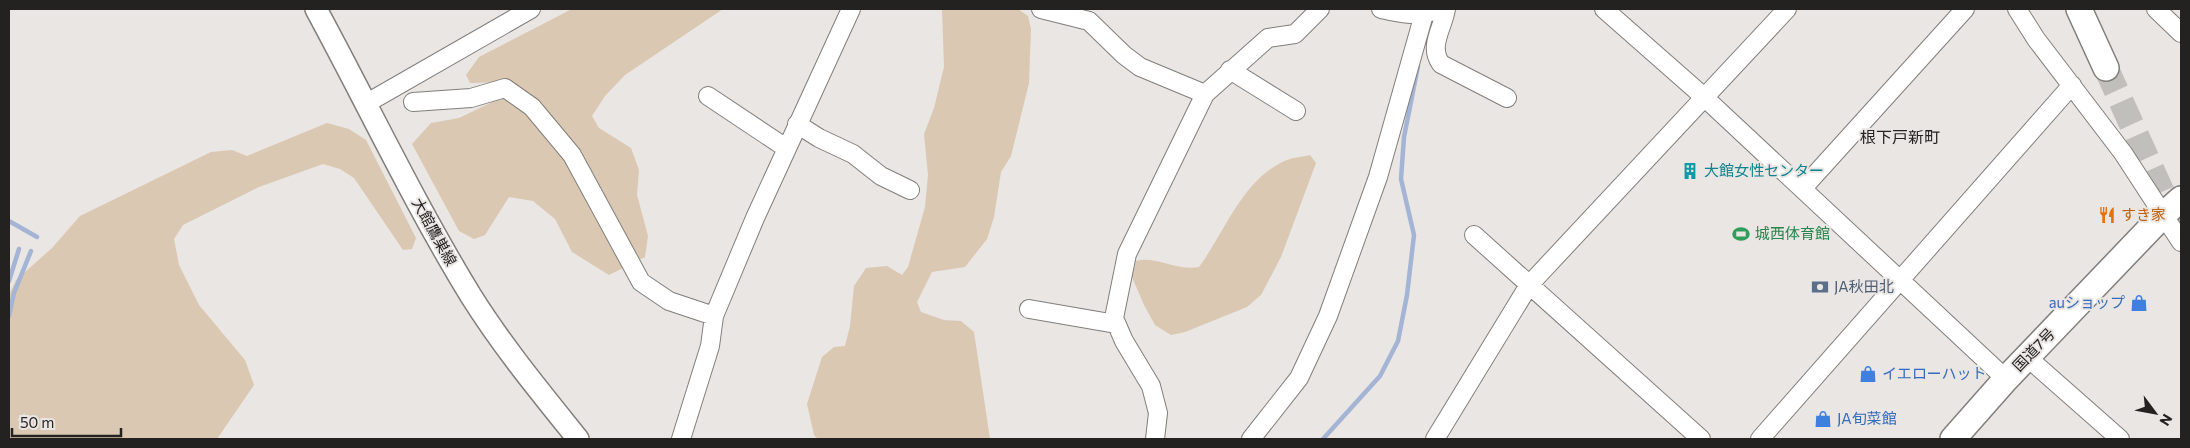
<svg xmlns="http://www.w3.org/2000/svg" width="2190" height="448" viewBox="0 0 2190 448" font-family="Commissioner,'Noto Sans JP',sans-serif">
  <style>
    .green { fill: #dbc8b2 }
    .lines { fill: none; stroke-linecap: round; stroke-linejoin: round }
    .stream { stroke: #a4b4d4; stroke-width: 4.5 }
    .highway-tunnel { stroke: #c1bfbc; stroke-width: 25; stroke-dasharray: 25 12; stroke-linecap: butt }
    .minor-casing { stroke: #817e7b; stroke-width: 20 }
    .major-casing { stroke: #817e7b; stroke-width: 24 }
    .highway-casing { stroke: #817e7b; stroke-width: 28 }
    .minor { stroke: #fff; stroke-width: 18 }
    .major { stroke: #fff; stroke-width: 21 }
    .highway { stroke: #fff; stroke-width: 25 }
    .labels { text-anchor: middle; stroke-width: 4; stroke-linejoin: round; paint-order: stroke }
    .culture-label { font-size: 15px; fill: #0d838f; stroke: #e9e6e3; text-anchor: start }
    .food-label { font-size: 15px; fill: #c56008; stroke: #e9e6e3; text-anchor: start }
    .street-label { font-size: 15px; fill: #232221; stroke: #e9e6e3 }
    .leisure-label { font-size: 15px; fill: #27864d; stroke: #e9e6e3; text-anchor: start }
    .service-label { font-size: 15px; fill: #4e5e75; stroke: #e9e6e3; text-anchor: start }
    .shop-label { font-size: 15px; fill: #366cbe; stroke: #e9e6e3; text-anchor: start }
    .neighbourhood-label { font-size: 16px; fill: #232221; stroke: #e9e6e3 }
  </style>
  <rect width="100%" height="100%" fill="#e9e6e3"/>
  <!-- green -->
  <path class="green" d="M572 9H723L625 75 605 96 592 116 599 128 631 148 639 170 637 195 648 236 645 257 609 275 572 252 555 219 533 201 509 197 485 235 474 239 459 231 412 144 431 123 459 118 513 92 515 82 470 83 466 75 479 57Z
    M942 9H1018L1028 16 1031 29 1029 83 1011 156 1001 172 994 217 987 239 965 267 932 272 917 302 921 312 944 320 961 321 974 332 990 439H818L814 435 807 404 822 357 834 347 845 346 850 326 854 286 866 268 887 266 902 275 908 267 925 207 928 175 924 134 934 108 944 67Z
    M327 123 349 129 366 140 416 238 412 249 403 250 354 178 340 169 323 164 259 187 183 225 174 239 179 265 199 305 245 360 254 385 217 439H9V295L16 280 52 248 80 216 211 152 232 150 247 156Z
    M1310 155 1316 163 1281 257 1261 295 1247 307 1185 332 1171 335 1155 325 1144 305 1132 277 1136 261C1155 255 1175 271 1199 267 1225 232 1243 178 1287 160 1294 157 1303 157 1310 155Z"/>
  <g class="lines">
    <!-- stream -->
    <path class="stream" d="M9 221 37 237
      M9 281 19 249
      M9 316 14 293 31 251
      M1323 439 1380 376 1398 341 1407 295 1414 235 1401 179 1404 137 1418 66"/>
    <!-- highway-tunnel -->
    <path class="highway-tunnel" d="M2106 68 2178 227"/>
    <!-- minor casing -->
    <g class="minor-casing">
      <path id="minor" d="M1041 9 1089 21 1124 55 1140 67 1205 94
        M1381 9C1399 13 1415 17 1434 11
        M1446 9C1443 28 1428 46 1441 64L1507 98
        M1604 9 1704 97 2006 379
        M2017 9 2036 39 2123 153 2181 242
        M2156 9 2181 33
        M1230 70 1296 111
        M708 96 786 148
        M413 102 471 98 505 88 532 107 572 155 641 282 669 301 714 316
        M367 103 531 9
        M797 124 819 138 853 154 881 176 910 190
        M1803 188 1965 9
        M1474 235 1701 439
        M1029 309 1116 324
        M2027 357 2120 439
        M681 439 710 346 714 316 755 218 851 9
        M1155 439 1158 413 1151 386 1124 341 1114 318 1127 254 1205 94 1268 38 1295 34 1320 9
        M1251 439 1299 378 1328 316 1378 177 1424 14
        M1435 439 1529 285 1787 9
        M1760 439 2072 85"/>
    </g>
    <!-- major casing -->
    <g class="major-casing">
      <path id="major" d="M316 9C368 105 414 203 471 296 503 347 541 393 578 439"/>
    </g>
    <!-- highway casing -->
    <g class="highway-casing">
      <path id="highway" d="M2079 9 2106 68
        M1953 439 2006 379 2164 214 2181 199"/>
    </g>
    <!-- minor -->
    <use href="#minor" class="minor"/>
    <!-- major -->
    <use href="#major" class="major"/>
    <!-- highway -->
    <use href="#highway" class="highway"/>
  </g>
  <!-- icons -->
  <defs>
    <g id="building-bare" transform="scale(1.35)"><path d="M-4-6H4V6H1V3H-1V6H-4ZM-2.5-4.3h1.7v1.8h-1.7ZM.8-4.3h1.7v1.8H.8ZM-2.5-1h1.7V.8h-1.7ZM.8-1h1.7V.8H.8Z" fill="#0f9aa8" stroke="#e9e6e3" stroke-width="2.5" paint-order="stroke"/></g>
    <g id="restaurant-bare" transform="scale(1.35)"><path d="M-5-6h1v4h1v-4h1v4h1v-4h1v5L-1.5 .5V6h-2V.5L-5-1ZM5-6V6H3V1.5H1.5Q1.5-4 5-6Z" fill="#e8710a" stroke="#e9e6e3" stroke-width="2.5" paint-order="stroke"/></g>
    <g id="stadium-bare" transform="scale(1.35)"><path d="M0-5a6.5 5 0 1 0 0 10a6.5 5 0 1 0 0-10ZM-3.5-1.8h7v3.6h-7Z" fill="#2e9e5b" stroke="#e9e6e3" stroke-width="2.5" paint-order="stroke"/></g>
    <g id="bank-bare" transform="scale(1.35)"><path d="M-6-4H6V4H-6ZM0-2.3a2.3 2.3 0 1 0 0 4.6a2.3 2.3 0 1 0 0-4.6Z" fill="#5c6f8a" stroke="#e9e6e3" stroke-width="2.5" paint-order="stroke"/></g>
    <g id="shop-bare" transform="scale(1.35)"><path d="M-5-2.5h2.3a2.7 3.5 0 0 1 5.4 0H5L5.5 6h-11ZM-1.5-2.5h3a1.5 2.3 0 0 0-3 0Z" fill="#3f7fe0" stroke="#e9e6e3" stroke-width="2.5" paint-order="stroke"/></g>
  </defs>
  <g fill-rule="evenodd">
    <use href="#building-bare" x="1690" y="171"/>
    <use href="#restaurant-bare" x="2107" y="215"/>
    <use href="#stadium-bare" x="1741" y="234"/>
    <use href="#bank-bare" x="1820" y="287"/>
    <use href="#shop-bare" x="2139" y="303"/>
    <use href="#shop-bare" x="1868" y="374"/>
    <use href="#shop-bare" x="1823" y="419"/>
  </g>
  <g class="labels">
    <!-- culture labels -->
    <g class="culture-label">
      <text x="1704" y="176">大館女性センター</text>
    </g>
    <!-- food labels -->
    <g class="food-label">
      <text x="2121" y="220">すき家</text>
    </g>
    <!-- street labels -->
    <g class="street-label">
      <text transform="translate(434 232) rotate(61)" y="5">大館鷹巣線</text>
      <text transform="translate(2034 350) rotate(-46)" y="5">国道7号</text>
    </g>
    <!-- leisure labels -->
    <g class="leisure-label">
      <text x="1755" y="239">城西体育館</text>
    </g>
    <!-- service labels -->
    <g class="service-label">
      <text x="1834" y="292">JA秋田北</text>
    </g>
    <!-- shop labels -->
    <g class="shop-label">
      <text x="2125" y="308" text-anchor="end">auショップ</text>
      <text x="1882" y="379">イエローハット</text>
      <text x="1837" y="424">JA旬菜館</text>
    </g>
    <!-- neighbourhood labels -->
    <g class="neighbourhood-label">
      <text x="1900" y="143">根下戸新町</text>
    </g>
  </g>
  <!-- border -->
  <rect width="2190" height="448" fill="none" stroke="#232221" stroke-width="20"/>
  <!-- north arrow -->
  <g transform="translate(2155 413) rotate(122)" stroke="#e9e6e3" stroke-width="4" paint-order="stroke">
  <path d="M0-4L9 19L0 12L-9 19Z" fill="#232221"/>
  <text y="-8" font-size="14" font-weight="bold" text-anchor="middle" fill="#232221">N</text>
  </g>
  <!-- scale -->
  <path d="M12 428v8h109v-8" fill="none" stroke="#232221" stroke-width="2.5"/>
  <text x="20" y="428" font-size="15" fill="#232221" stroke="#e9e6e3" stroke-width="4" paint-order="stroke">50 m</text>
</svg>
